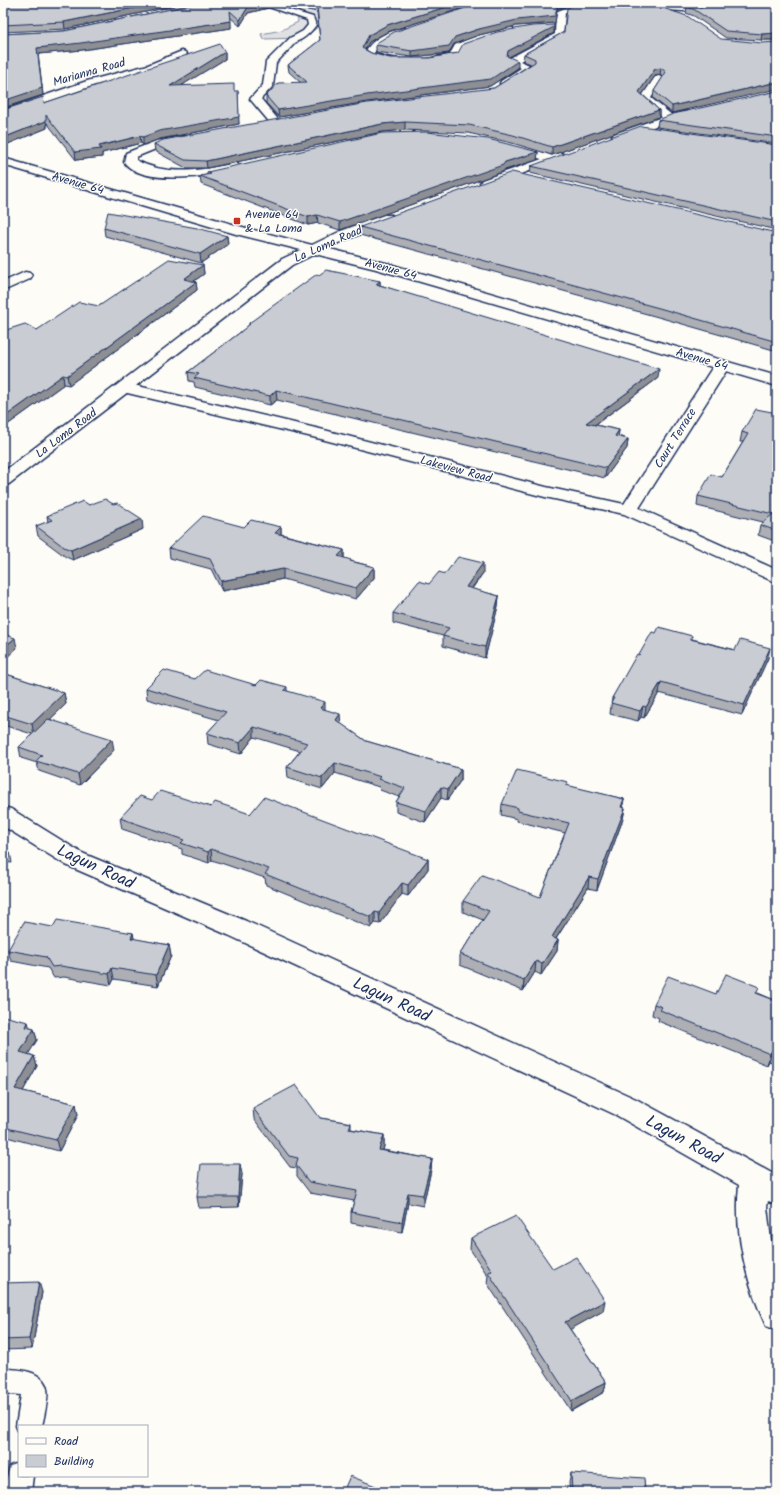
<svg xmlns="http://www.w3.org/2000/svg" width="780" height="1495" viewBox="0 0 780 1495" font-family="Kalam,sans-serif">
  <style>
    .green { fill: #e0e1e3; stroke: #7e88a0 }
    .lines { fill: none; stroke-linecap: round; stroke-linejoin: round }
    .service-casing { stroke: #1b2f5e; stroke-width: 3 }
    .minor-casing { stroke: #1b2f5e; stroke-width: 3 }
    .tertiary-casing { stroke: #1b2f5e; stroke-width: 3 }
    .service { fill: #fdfcf7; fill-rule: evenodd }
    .minor { fill: #fdfcf7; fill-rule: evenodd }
    .tertiary { fill: #fdfcf7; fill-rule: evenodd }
    .wall { fill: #adafb5; stroke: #1b2f5e }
    .shaded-wall { fill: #8d8f94; stroke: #1b2f5e }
    .building { fill: #c9ccd3; stroke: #1b2f5e }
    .poi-dot { fill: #c8321e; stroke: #fdfcf7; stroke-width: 1.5 }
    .labels { text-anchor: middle; stroke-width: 3; stroke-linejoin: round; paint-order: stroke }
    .far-street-label { font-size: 12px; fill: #1b2f5e; stroke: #fdfcf7 }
    .far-poi-label { font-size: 12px; fill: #1b2f5e; stroke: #fdfcf7; text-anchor: start }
    .near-street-label { font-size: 17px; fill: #1b2f5e; stroke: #fdfcf7 }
  </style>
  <rect width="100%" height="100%" fill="#fdfcf7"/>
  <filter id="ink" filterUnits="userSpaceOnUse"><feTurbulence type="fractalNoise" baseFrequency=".025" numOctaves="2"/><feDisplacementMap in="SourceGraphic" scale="8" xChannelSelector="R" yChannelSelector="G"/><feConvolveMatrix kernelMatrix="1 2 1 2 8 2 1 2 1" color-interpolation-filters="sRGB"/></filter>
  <g filter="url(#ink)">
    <!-- green -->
    <path class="green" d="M327 3H393L327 20 304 38 263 39 261 34 282 30 298 22 297 11Z"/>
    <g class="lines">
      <!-- service casing -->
      <g class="service-casing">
        <path id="service" d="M257 3H267L313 17 316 25C310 33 301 43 290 42V38L303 31 308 25 307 20Z
          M3 1369C18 1369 43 1370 47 1389 49 1397 44 1417 42 1426H19V1433L16 1426 21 1395 3 1393Z
          M19 1463V1476H33L31 1492H3L10 1466Z"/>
      </g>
      <!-- minor casing -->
      <g class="minor-casing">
        <path id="minor" d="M576 3H588L565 13 563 37 520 61 534 67 509 85H501L500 83 501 81 521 68 507 61 508 59 555 34 556 12Z
          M634 3 696 6 698 3H706L703 11 700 12 631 8 630 6Z
          M510 27 513 28V32L479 41 462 49 457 58 428 65 423 62 424 60 450 54 455 45 473 37Z
          M404 28 409 31 407 33C395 36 380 41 374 53L386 57 400 59 401 61 400 63 381 62 364 54C372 38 387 32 404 28Z
          M293 37 298 40 276 63 273 86 261 99 281 123 276 126 272 125 250 99 263 85 266 62 290 38Z
          M182 51 185 52 187 54 185 56 156 69 95 85 3 117V110L87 81 148 65Z
          M659 76 664 79 651 98 673 116 674 118 673 120H665L640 99 655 77Z
          M419 130C433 131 448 130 462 132 494 135 525 146 555 157L557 159 551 162 503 147 474 140 415 135 413 133 415 131Z
          M183 136 187 137 189 139 187 141 163 146 136 157V160C167 177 203 170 236 163L242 167 240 169C215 176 142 187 124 162L126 153 156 141Z
          M25 272 30 273 32 276 30 279 3 291V282Z
          M722 360 727 362 730 365 639 508 777 570V583L624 514 545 497 321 439 119 391 117 388 119 385 125 383 324 430 546 487 624 504 714 365 717 362Z
          M3 807 11 809 82 853 246 921 636 1099 777 1176V1204L768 1201 767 1207 773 1257 777 1267V1330L766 1326C746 1282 734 1233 739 1185L616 1115 228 935 66 865 3 826Z"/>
      </g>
      <!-- tertiary casing -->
      <g class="tertiary-casing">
        <path id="tertiary" d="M686 111 690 112 691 114 690 116 672 120 622 138 618 139 612 136 614 134 665 116Z
          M559 153 563 154 565 156 563 158 490 186H482L480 183 482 180Z
          M3 158 246 228 312 245 341 231 384 215H392L394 218 392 221 326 248 386 263 777 376V386L376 269 315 254 292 265 9 484 3 485V472L282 259 301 250 236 234 3 165Z"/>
      </g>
      <!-- service -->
      <use href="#service" class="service"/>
      <!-- minor -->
      <use href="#minor" class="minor"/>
      <!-- tertiary -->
      <use href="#tertiary" class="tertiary"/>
    </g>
    <!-- wall -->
    <path class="wall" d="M3 3H188L65 29 3 32Z
      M200 3H268V8L248 13 240 26 230 17 231 28 82 50 38 54 43 95 3 34 64 31Z
      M275 3H479L387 32 369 42 365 49 371 53 390 58H429L458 53 554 25V33L509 57 518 68 490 86 367 102 279 117 266 103V96L300 82 289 72 288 65 320 40 317 12Z
      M636 3H697L695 4Z
      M777 3V40H761L726 38 694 16 686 13 687 7H703Z
      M557 9 555 23 516 26 479 35 454 44 449 53 412 57 376 52V45Z
      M687 16 672 113 653 98 654 91 663 77 660 75 655 76 642 94 659 110V117L552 155 512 143 468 133 405 130 382 132 207 168H186L155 151 154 144 494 88 531 64 523 61 524 54 564 32Z
      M225 52V59L182 85 234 91 239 124 160 139 143 145 141 143 102 153V157L76 160 47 123V128L3 146V110L44 103Z
      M777 91V144L657 127 658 120Z
      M777 145V230L530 173 531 166Z
      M538 152 537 160 505 170 502 172 340 230 318 223 308 225 201 184 200 176 207 175V172Z
      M360 227 777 233V351L658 317 360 235Z
      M104 228 227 236 228 244 201 263 105 236Z
      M203 265 204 274 194 281 196 282 197 290 69 385 64 384 3 428V331L37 330Z
      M380 281V285L658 378 595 425 619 430 618 436 628 439 627 448 605 478 277 400 270 405 195 387 194 382 189 381 188 372 238 334 249 325V323Z
      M777 413V542L758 535 760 525 763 522 697 506 698 496 722 477 743 442H740L742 432Z
      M113 504 143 529 73 560 66 557 38 536 36 526 48 522 47 516 89 505Z
      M281 527V534L344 550V558L351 561 374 567V578L356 599 283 579 222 591 211 569 170 558 169 548Z
      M483 573 472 589 499 596 498 606 485 658 443 646V636L393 623V613L429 584 445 574Z
      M656 633 692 636V639L768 658 742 715 659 693 644 718 641 717 638 721 610 714 612 698 639 655Z
      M3 673 64 693 66 704 50 719 114 750 80 785 39 771 37 763 21 758 19 747 32 734 3 725Z
      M195 679 256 685 287 687V691L325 710 341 724 366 741 461 769V780L447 800 441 798 425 822 396 812V802L399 797 380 790 379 787 335 773 322 789 288 778 287 767 300 751 254 737 241 754 208 744 207 733 219 720 147 699 146 688Z
      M568 786 624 799 622 807 625 808 623 819 597 890 588 888 556 939 558 940 557 951 541 975 535 972 523 991 460 965V954L483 920 463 912V901L540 897 565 833 517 821V819L501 815 502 804Z
      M152 800 211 807 250 814 428 859V869L408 896 402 894 380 924 375 923 371 928 266 885 265 878 212 860 209 863 182 854V849L122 829 120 818Z
      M3 847 10 852 12 863 3 862Z
      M53 927 133 933 134 939 169 945 171 956 158 986 114 979 111 985 64 977 54 978 48 968 11 961 8 950Z
      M758 993 777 1001V1064L769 1061 767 1065 658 1021 659 1018 652 1015 654 1004 716 994Z
      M3 1016 30 1028 34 1029 37 1040 28 1054 34 1056 37 1066 23 1091 76 1104 78 1115 59 1151 3 1136Z
      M253 1108 320 1118 351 1123V1129L384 1135V1146L383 1150 432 1159 431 1170 423 1206 408 1203 402 1232 351 1223V1212L354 1201 310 1193 297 1176V1168L290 1167 254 1119Z
      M242 1174 239 1207 199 1208 197 1197Z
      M471 1238 553 1269 603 1311 570 1329 606 1382 604 1392 571 1411 487 1283 488 1276 470 1249Z
      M3 1283 42 1292 32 1349 3 1350Z
      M571 1473 645 1492H570L569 1483Z"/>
    <!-- shaded-wall -->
    <path class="shaded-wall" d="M158 3H188L65 29 64 22Z
      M264 3H268V8L248 13 240 26V20L248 7Z
      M459 3H479L387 32 369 42 363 54 362 48 369 35 387 25Z
      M558 3H572L557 9 555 23 516 26 479 35 454 44 449 53 412 57V51Z
      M231 21V28L82 50 38 54 43 95 3 108V101L37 48Z
      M554 25V33L507 58V56L508 51Z
      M777 33V40H761L762 34Z
      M225 52V59L171 92 170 86Z
      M518 61V68L490 86 367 102 279 117 278 110Z
      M661 68 660 75 655 76 639 99V92L655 69Z
      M777 82V89L672 113V106Z
      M238 91 239 124 160 139 143 145V137Z
      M659 110V117L552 155V147Z
      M46 121 47 128 3 146V138Z
      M405 122V130L382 132 207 168 206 161 382 124Z
      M140 136 141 143 102 153V157L76 160 75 152Z
      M538 152 537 160 505 170 502 172 340 230V222L505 162Z
      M317 215 318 223 308 225V217Z
      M227 236 228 244 201 263 200 254Z
      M203 265 204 274 184 288V279Z
      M380 281V290L376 284Z
      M196 282 197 290 69 385 67 376Z
      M659 369 658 378 585 432 586 423Z
      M63 375 64 384 3 428V418Z
      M276 390 277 400 270 405V396Z
      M619 430 618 440 615 436Z
      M628 439 627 448 605 478 606 468Z
      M142 519 143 529 73 560 71 550Z
      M281 527V537L275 533Z
      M344 550V560L338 556Z
      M483 563V573L465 597 466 587Z
      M374 567V578L356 599V588Z
      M283 569V579L222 591 221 581Z
      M499 596 498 606 485 658V647Z
      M15 638 17 648 3 661V648Z
      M770 648 768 658 742 715 744 705Z
      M661 682 659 693 644 718 646 707Z
      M64 693 66 704 34 735 32 724Z
      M325 702V712L320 708Z
      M643 706 641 717 638 721 640 711Z
      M340 714 341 725 336 720Z
      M254 727V737L241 754 240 743Z
      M112 739 114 750 80 785 78 774Z
      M335 763V773L322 789V778Z
      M461 769V780L447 800 448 789Z
      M441 787V798L425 822 426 811Z
      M624 799 622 810 621 807Z
      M625 808 623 819 597 890 598 879Z
      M211 849 212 860 209 863 208 852Z
      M428 859V869L408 896V885Z
      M589 877 588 888 550 948 552 937Z
      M402 883V894L380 924 379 913Z
      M375 912V923L371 928V917Z
      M133 933 135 944 131 938Z
      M558 940 557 951 541 975 542 964Z
      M169 945 171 956 158 986 156 975Z
      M536 961 535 972 523 991 524 980Z
      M112 968 114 979 111 985 109 974Z
      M28 1022 31 1032 26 1027Z
      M34 1029 37 1040 23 1063 20 1052Z
      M772 1050 769 1061 767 1065 770 1054Z
      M34 1056 37 1066 18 1100 15 1089Z
      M76 1104 78 1115 59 1151 56 1140Z
      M384 1135V1146L380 1160 379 1150Z
      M432 1159 431 1170 423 1206V1195Z
      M240 1164 242 1174 239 1207 238 1197Z
      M408 1193V1203L402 1232V1222Z
      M39 1282 42 1292 32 1349 29 1339Z
      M605 1301 603 1311 564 1333 565 1322Z
      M606 1382 604 1392 571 1411 572 1401Z"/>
    <!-- building -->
    <path class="building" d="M3 3H158L64 22 3 25Z
      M200 3H264L248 7 240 20 230 11 231 21 81 43 37 48 42 88 3 101V34L64 31Z
      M305 3H459L387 25 369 35 362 48 371 53 390 58H429L458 53 463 44 497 32 532 26 554 25V27L508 51 507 56 518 61 491 79 367 95 278 110 266 96 278 83 307 82 288 65 320 40 317 5Z
      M480 3H558L555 16 517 20 479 29 455 37 449 46 412 51 376 45 378 42 394 32Z
      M580 3H618L657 6 687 16 721 39 762 43 777 42V82L672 106 654 91 666 72 661 68 655 69 639 92 659 110 552 147 513 135 469 125 405 122 382 124 206 161 185 160 154 144 163 140 367 103 494 88 535 62V59L524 54 564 32 567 8Z
      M719 3H777V33L762 34 726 31 695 10 687 7H703L716 5Z
      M220 44 225 52 170 86 234 84V91H238L239 117 159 131 143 137 140 136 99 146 101 149 75 152 46 115V121L3 138V110L43 97 44 103Z
      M777 91V137L658 120 673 114Z
      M641 126 777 145V222L531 166Z
      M427 132 488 139 538 152 505 162 503 165 340 222 317 215 308 217 200 176 211 174 207 172 382 133Z
      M512 172 777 233V342L659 308 360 227Z
      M108 212 197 228 227 236 200 254 104 228Z
      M169 259 203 265 184 279 196 282 67 376 63 375 3 418V331L25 324 37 330 79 302 99 306Z
      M326 270 380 281 376 284 659 369 586 423 619 430 615 436 628 439 606 468 276 390 270 396 194 378 199 374 188 372 238 334 250 324 249 323 317 274 319 275Z
      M756 409 777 413V531L760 525 773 514 698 496 711 474 722 477 748 434 742 432Z
      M105 499 113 504 117 503 142 519 71 550 64 547 36 526 52 520 47 516 83 501 89 505Z
      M203 516 244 527 251 520 281 527 275 533 344 550 338 556 351 560 350 561 374 567 356 588 283 569 221 581 210 559 169 548Z
      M458 557 483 563 466 587 499 596 485 647 443 636 449 628 393 613 419 581 429 584 439 572 445 574Z
      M659 627 692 636 690 639 735 650 740 640 770 648 744 705 661 682 646 707 643 706 640 711 611 703 614 698H612L637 654 639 655 652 632 656 633Z
      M3 634 15 638 3 648Z
      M164 670 195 679 205 670 256 685 261 680 287 687 284 690 325 702 320 708 340 714 336 720 366 741 461 769 448 789 441 787 426 811 396 802 405 788 379 779 381 777 335 763 322 778 287 767 307 743 254 727 240 743 207 733 226 712 146 688Z
      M3 673 64 693 32 724 3 715Z
      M48 719 112 739 78 774 36 761 42 755 19 747Z
      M517 770 568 782 566 785 624 799 621 807 625 808 598 879 589 877 552 937 558 940 542 964 536 961 524 980 460 954 489 911 463 901 482 875 540 897 569 823 518 811V808L502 804Z
      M160 791 211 807 215 802 250 814 264 797 428 859 408 885 402 883 379 913 375 912 371 917 265 874 269 869 211 849 208 852 181 843 184 840 120 818 140 796 152 800Z
      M3 847 10 852H3Z
      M57 920 133 933 131 938 169 945 156 975 112 968 109 974 61 966 52 967 46 957 8 950 24 922 53 927Z
      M726 974 759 987 756 993 777 1001V1052L772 1050 770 1054 660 1010 662 1007 654 1004 668 976 716 994Z
      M3 1016 28 1022 26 1027 34 1029 20 1052 34 1056 15 1089 76 1104 56 1140 3 1127Z
      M296 1085 320 1118 351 1123 349 1129 384 1135 379 1150 432 1159 423 1195 408 1193 402 1222 351 1212 357 1191 309 1182 296 1165 298 1158 289 1156 253 1108Z
      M201 1164H240L238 1197H197Z
      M516 1216 553 1269 576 1257 605 1301 565 1322 606 1382 572 1401 488 1272 492 1271 471 1238Z
      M39 1282 29 1339 3 1340V1283Z
      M571 1473 644 1478 645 1492H572Z
      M350 1476 391 1492H343Z"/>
  </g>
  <!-- markers -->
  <rect class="poi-dot" x="233" y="217" width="8" height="8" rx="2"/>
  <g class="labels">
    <!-- far-street labels -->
    <g class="far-street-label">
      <text transform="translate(89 72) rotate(-16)" y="4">Marianna Road</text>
      <text transform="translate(78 183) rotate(16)" y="4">Avenue 64</text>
      <text transform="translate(328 244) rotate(-24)" y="4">La Loma Road</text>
      <text transform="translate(391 269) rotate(15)" y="4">Avenue 64</text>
      <text transform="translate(702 359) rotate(16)" y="4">Avenue 64</text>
      <text transform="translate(66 433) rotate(-37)" y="4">La Loma Road</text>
      <text transform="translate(675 438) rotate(-58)" y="4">Court Terrace</text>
      <text transform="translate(456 469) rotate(15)" y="4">Lakeview Road</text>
    </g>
    <!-- far-poi labels -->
    <g class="far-poi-label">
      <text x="245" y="218">Avenue 64<tspan x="245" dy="14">&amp; La Loma</tspan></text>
    </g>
    <!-- near-street labels -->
    <g class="near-street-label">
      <text transform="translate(96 866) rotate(25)" y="6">Lagun Road</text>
      <text transform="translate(392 999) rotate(25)" y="6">Lagun Road</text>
      <text transform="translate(684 1139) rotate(29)" y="6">Lagun Road</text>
    </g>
  </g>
  <!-- margin -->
  <rect width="780" height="1495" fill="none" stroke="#fdfcf7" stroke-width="16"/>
  <rect x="8" y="8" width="764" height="1479" fill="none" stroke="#1b2f5e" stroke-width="1.5" filter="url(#ink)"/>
  <!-- legend -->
  <rect x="18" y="1425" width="130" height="52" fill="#fdfcf7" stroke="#a3aaba"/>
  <rect x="26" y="1438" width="20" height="6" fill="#fdfcf7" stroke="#a3aaba"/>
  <text x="54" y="1445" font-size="12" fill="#1b2f5e">Road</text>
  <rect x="26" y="1455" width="20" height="12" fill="#c9ccd3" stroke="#a3aaba"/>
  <text x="54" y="1465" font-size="12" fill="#1b2f5e">Building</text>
</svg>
